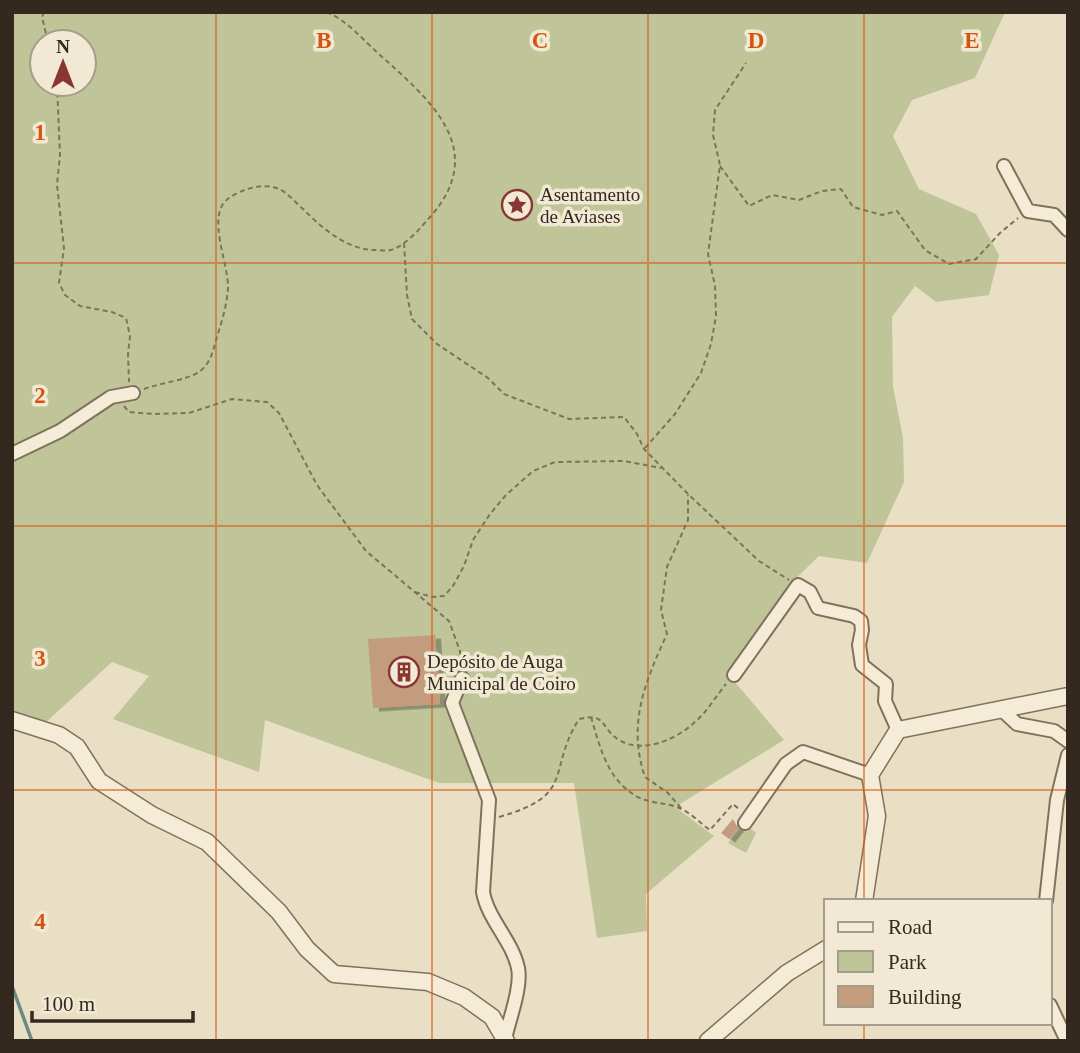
<svg xmlns="http://www.w3.org/2000/svg" width="1080" height="1053" viewBox="0 0 1080 1053" font-family="Georgia,serif">
  <style>
    .green { fill: #bfc599; fill-rule: evenodd }
    .lines { fill: none; stroke-linecap: round; stroke-linejoin: round }
    .stream { stroke: #6d8983; stroke-width: 3.5 }
    .building { fill: #c39c7e; filter: url(#shadow) }
    .minor-casing { stroke: #81715c; stroke-width: 16 }
    .tertiary-casing { stroke: #81715c; stroke-width: 19 }
    .path { stroke: #81715c; stroke-width: 2; stroke-dasharray: 5 3.5; stroke-linecap: butt }
    .minor { stroke: #f4ecd6; stroke-width: 12 }
    .tertiary { stroke: #f4ecd6; stroke-width: 16 }
    .grid { fill: none; stroke: #d6540e; stroke-width: 2; stroke-opacity: 0.55 }
    .labels { text-anchor: middle; stroke-width: 7; stroke-linejoin: round; paint-order: stroke }
    .poi-label { font-size: 19px; fill: #33291f; stroke: #f1e9d3; text-anchor: start }
    .grid-label { font-size: 23px; text-anchor: middle; font-weight: bold; fill: #d6540e; stroke: #f1e9d3; stroke-width: 7; stroke-linejoin: round; paint-order: stroke }
  </style>
  <defs>
    <filter id="shadow"><feDropShadow dx="6" dy="3.5" stdDeviation="0" flood-color="#0004"/></filter>
  </defs>
  <rect width="100%" height="100%" fill="#e9dfc4"/>
  <!-- green -->
  <path class="green" d="M12 12H1005L975 78 912 100 893 136 919 189 976 214 999 255 989 295 936 302 915 286 892 317 893 386 903 438 904 482 867 563 819 556 790 584 729 675 784 740 675 807 714 836 646 894 647 931 597 938 574 783H439L265 720 259 772 113 719 149 676 112 662 44 724 12 710ZM42 42H84V84H42Z
    M745 823 756 833 746 853 728 843Z"/>
  <g class="lines">
    <!-- stream -->
    <path class="stream" d="M12 986 32 1041"/>
  </g>
  <!-- building -->
  <path class="building" d="M435 635 440 704 373 708 368 639Z
    M733 819 738 828 729 839 721 833Z"/>
  <g class="lines">
    <!-- minor casing -->
    <g class="minor-casing">
      <path id="minor" d="M1004 166 1028 211 1054 215 1068 230
        M12 454 60 431 111 397 133 393
        M734 675 798 585 810 592 818 608 854 616 861 621 862 630 859 645 862 665 886 684 885 701 898 730
        M462 678 452 703 489 800 483 892C488 920 512 940 518 968 522 987 509 1020 505 1039
        M1002 710 1017 724 1054 731 1068 741
        M745 823 786 764 803 752 870 775
        M1046 901 1057 800 1068 755
        M1050 1005 1067 1041"/>
    </g>
    <!-- tertiary casing -->
    <g class="tertiary-casing">
      <path id="tertiary" d="M12 720 59 735 77 747 99 781 152 815 207 842 279 912 307 949 334 974 428 982 464 997 492 1017 506 1041
        M864 901 877 816 870 775 898 730 1068 696
        M708 1041 787 973 826 949"/>
    </g>
    <!-- path -->
    <path class="path" d="M44 12 42 17 48 42
      M57 84 60 155 57 185 64 248 59 283 65 295 80 306 112 312 126 318 130 336 128 354 129 382
      M720 166 749 206 772 195 799 200 822 191 841 189 853 207 882 215 897 211 925 250 949 264 976 259 1000 233 1018 218
      M404 243 407 295 412 319 437 344 488 378 504 394 569 419 624 417 637 434 644 449 688 494 759 561 789 580
      M144 389C160 383 187 380 199 372 210 364 213 352 216 340 221 324 227 306 228 288 229 264 205 214 229 198 242 189 264 182 279 189 288 193 296 203 303 209 322 228 347 250 375 250 380 250 386 251 391 250 407 245 420 228 431 216 489 149 430 100 380 55 364 41 346 19 326 12
      M124 406 129 412 154 414 189 413 232 399 267 402 279 413 317 485 366 551 449 621 460 651 461 666
      M645 448 675 414 701 373 711 344 716 316 715 286 708 254 720 165 713 135 715 110 746 63
      M415 592 432 597 444 596 453 586 464 566 473 540 490 514 506 495 533 471 555 462 624 461 661 468
      M591 717C600 747 607 779 636 796 650 804 665 802 679 808 690 812 700 823 710 830L733 804 739 809
      M681 808 668 793 645 777C627 724 645 682 667 634L661 610 667 567 688 520V495
      M499 817C577 795 546 772 579 719 607 712 600 728 619 740 642 754 676 740 695 722 707 712 716 696 726 684"/>
    <!-- minor -->
    <use href="#minor" class="minor"/>
    <!-- tertiary -->
    <use href="#tertiary" class="tertiary"/>
  </g>
  <!-- grid -->
  <path class="grid" d="M216 12V1041M432 12V1041M648 12V1041M864 12V901M12 263H1068M12 526H1068M12 790H1068M864 1023V1041"/>
  <!-- icons -->
  <defs>
    <g id="sight-ring" transform="scale(1.575)"><circle r="9.5" fill="#f1e9d3" stroke="#893533" stroke-width="1.5"/><path d="M0-6L1.8-2.2L6-1.7L2.9 1.2L3.7 5.4L0 3.3L-3.7 5.4L-2.9 1.2L-6-1.7L-1.8-2.2Z" fill="#893533"/></g>
    <g id="building-ring" transform="scale(1.575)"><circle r="9.5" fill="#f1e9d3" stroke="#893533" stroke-width="1.5"/><path d="M-4-6H4V6H1V3H-1V6H-4ZM-2.5-4.3h1.7v1.8h-1.7ZM.8-4.3h1.7v1.8H.8ZM-2.5-1h1.7V.8h-1.7ZM.8-1h1.7V.8H.8Z" fill="#893533"/></g>
  </defs>
  <g fill-rule="evenodd">
    <use href="#sight-ring" x="517" y="205"/>
    <use href="#building-ring" x="404" y="672"/>
  </g>
  <g class="labels">
    <!-- poi labels -->
    <g class="poi-label">
      <text x="540" y="201">Asentamento<tspan x="540" dy="22">de Aviases</tspan></text>
      <text x="427" y="668">Depósito de Auga<tspan x="427" dy="22">Municipal de Coiro</tspan></text>
    </g>
  </g>
  <g class="grid-label">
    <text x="324" y="48">B</text>
    <text x="540" y="48">C</text>
    <text x="756" y="48">D</text>
    <text x="972" y="48">E</text>
    <text x="40" y="140">1</text>
    <text x="40" y="403">2</text>
    <text x="40" y="666">3</text>
    <text x="40" y="929">4</text>
  </g>
  <!-- border -->
  <rect width="1080" height="1053" fill="none" stroke="#33291f" stroke-width="28"/>
  <!-- legend -->
  <rect x="824" y="899" width="228" height="126" fill="#f1e9d3" stroke="#a59c8b" stroke-width="2"/>
  <rect x="838" y="922" width="35" height="10" fill="#f4ecd6" stroke="#a59c8b" stroke-width="2"/>
  <text x="888" y="934" font-size="21" fill="#33291f">Road</text>
  <rect x="838" y="951" width="35" height="21" fill="#bfc599" stroke="#a59c8b" stroke-width="2"/>
  <text x="888" y="969" font-size="21" fill="#33291f">Park</text>
  <rect x="838" y="986" width="35" height="21" fill="#c39c7e" stroke="#a59c8b" stroke-width="2"/>
  <text x="888" y="1004" font-size="21" fill="#33291f">Building</text>
  <!-- north arrow -->
  <g transform="translate(63 63)"><circle r="33" fill="#f1e9d3" stroke="#a59c8b" stroke-width="2"/>
  <path d="M0-5L12 26L0 18L-12 26Z" fill="#893533"/>
  <text y="-10" font-size="19" font-weight="bold" text-anchor="middle" fill="#33291f">N</text>
  </g>
  <!-- scale -->
  <path d="M32 1011v10h161v-10" fill="none" stroke="#33291f" stroke-width="3.5"/>
  <text x="42" y="1011" font-size="21" fill="#33291f" stroke="#f1e9d3" stroke-width="5" paint-order="stroke">100 m</text>
</svg>
